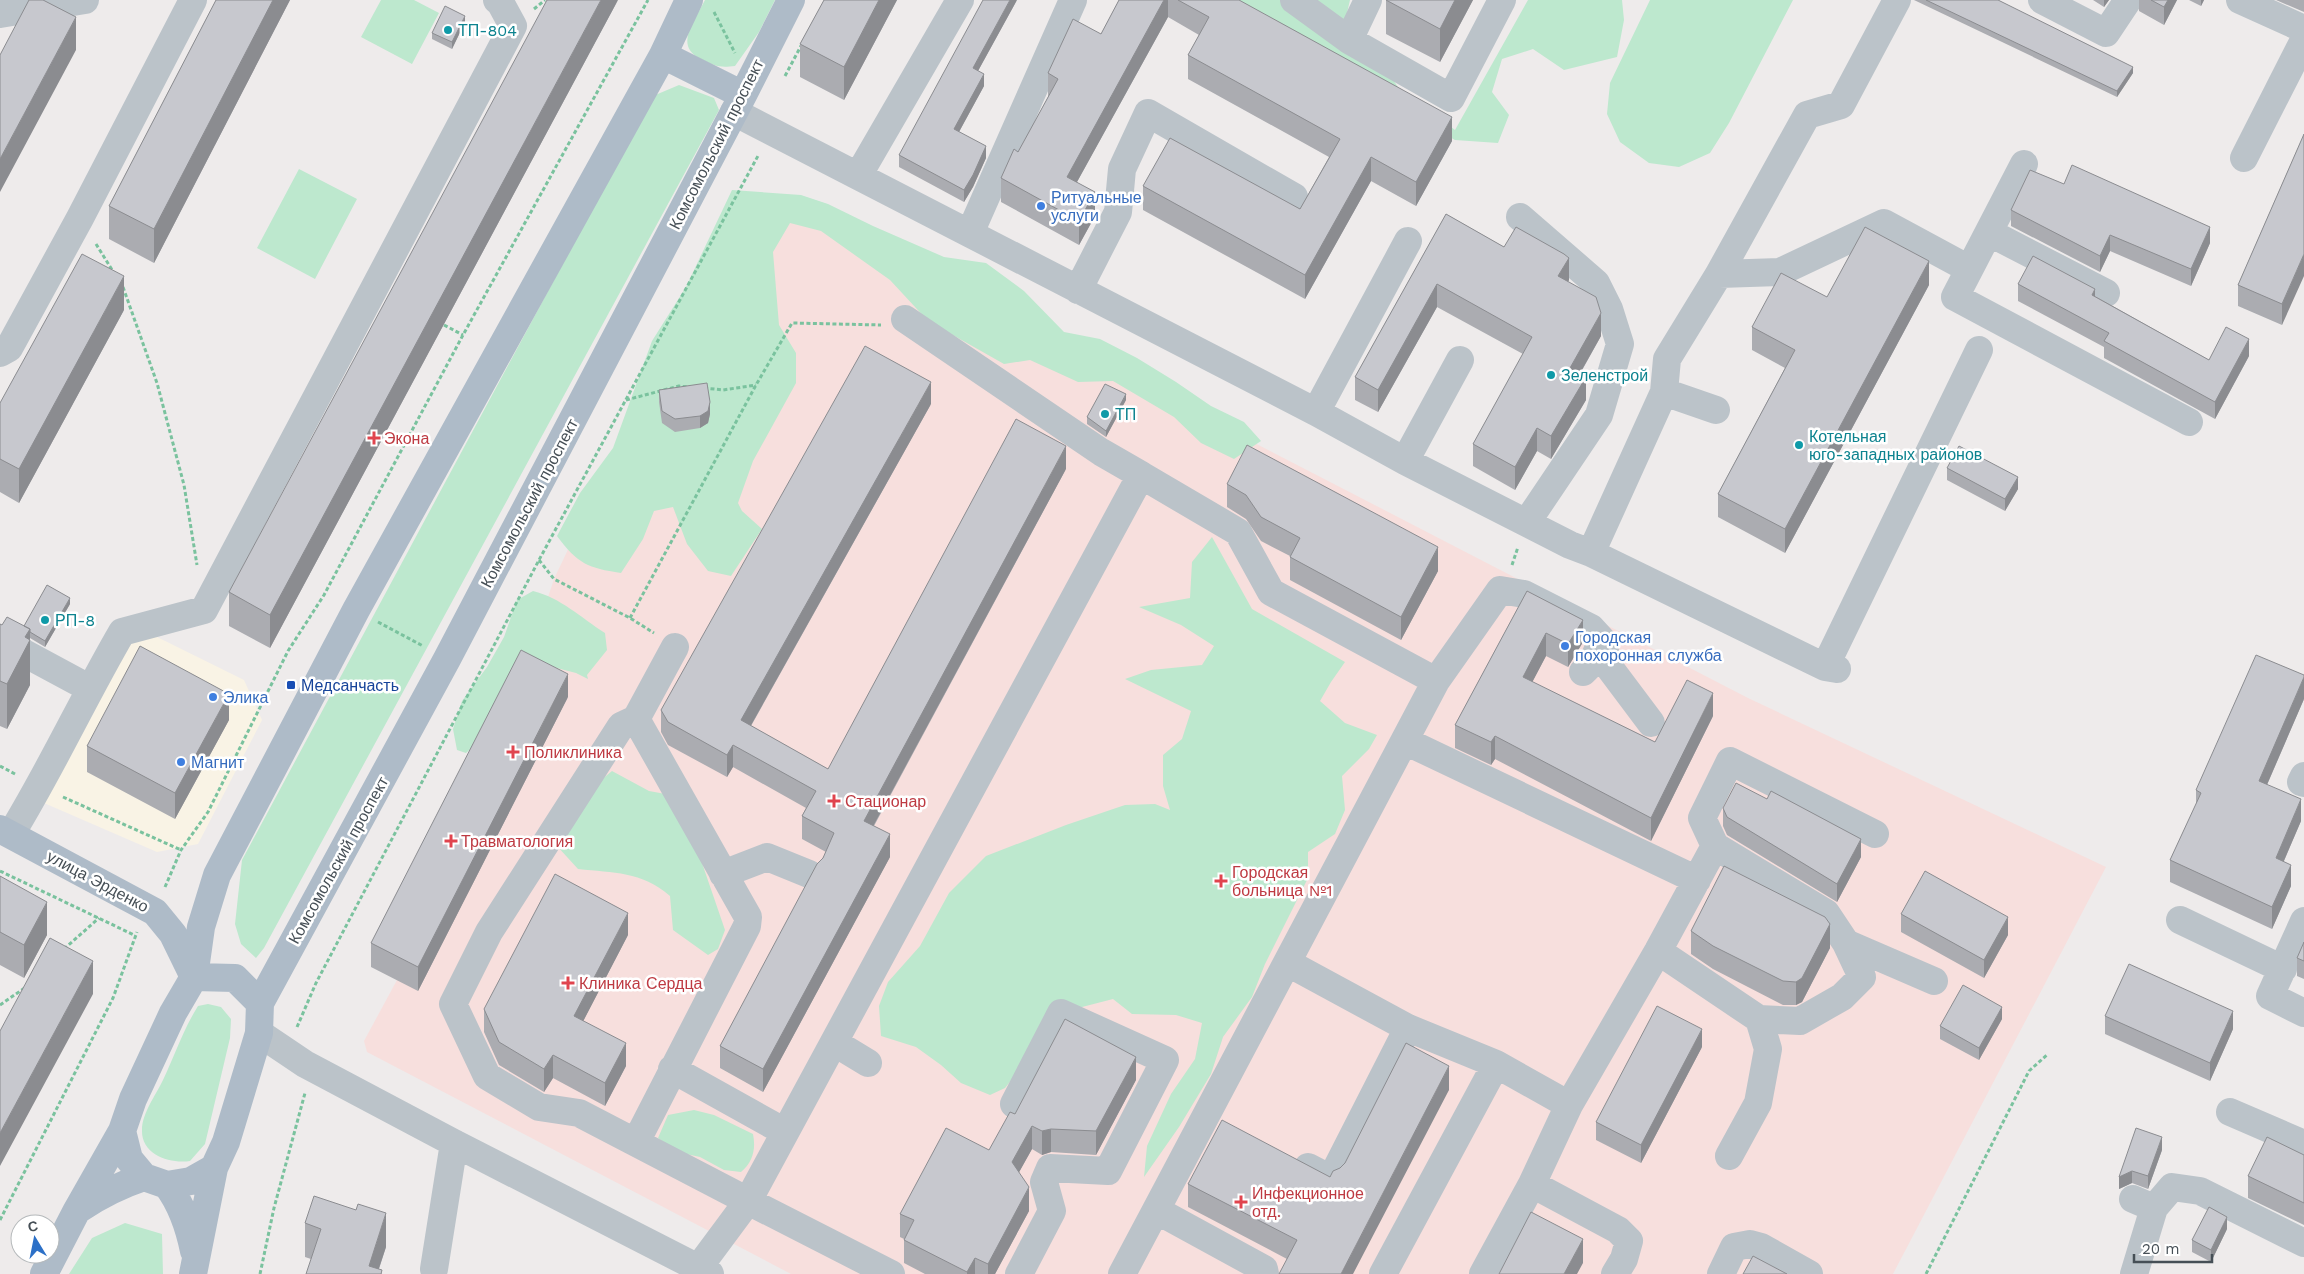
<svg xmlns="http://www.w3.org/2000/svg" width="2304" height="1274" viewBox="0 0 2304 1274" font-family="'Work Sans',sans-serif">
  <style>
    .commercial { fill: #f9f3e5 }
    .medical { fill: #f7dfdd }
    .green { fill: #bde8ce }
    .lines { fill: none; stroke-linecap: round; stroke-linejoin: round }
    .path { stroke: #7ac29e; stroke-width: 3; stroke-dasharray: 4 2.5; stroke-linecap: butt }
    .minor { stroke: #bbc3c9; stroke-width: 28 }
    .major { stroke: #aebbc8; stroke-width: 28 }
    .wall { fill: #abacb1 }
    .shaded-wall { fill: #8b8c90 }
    .building { fill: #c7c8ce; stroke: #8b8c90 }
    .culture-dot { fill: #0f9aa8; stroke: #fff; stroke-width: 2 }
    .shop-dot { fill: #3f7fe0; stroke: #fff; stroke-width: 2 }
    .health-dot { fill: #e0444e; stroke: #fff; stroke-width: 2 }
    .transit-dot { fill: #1a4fb4; stroke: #fff; stroke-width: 2 }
    .labels { text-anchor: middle; stroke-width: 5; stroke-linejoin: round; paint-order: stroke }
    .culture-label { font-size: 16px; fill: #0d838f; stroke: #fff; text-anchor: start }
    .street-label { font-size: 16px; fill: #464f56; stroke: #fff }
    .shop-label { font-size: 16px; fill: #366cbe; stroke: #fff; text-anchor: start }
    .health-label { font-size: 16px; fill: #be3a42; stroke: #fff; text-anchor: start }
    .transit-label { font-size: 16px; fill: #164399; stroke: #fff; text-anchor: start }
  </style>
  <rect width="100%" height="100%" fill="#eeebeb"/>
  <!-- commercial -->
  <path class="commercial" d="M149 633 244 680 262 720 198 844 157 852 44 803 114 642Z"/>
  <!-- medical -->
  <path class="medical" d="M775 195 1748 698 2106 867 1893 1274H791L367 1052 364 1041 397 980 418 990 554 579 641 396Z"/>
  <!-- green -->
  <path class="green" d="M381 0H414L439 13 412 64 361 37Z
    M705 0H775L759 32 735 66C719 68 715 66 701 59 673 46 695 20 705 0Z
    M1202 0H1350L1347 13 1398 87 1455 130 1528 0H1622L1624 20 1617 57 1564 70 1533 49 1502 59 1492 92 1509 115 1498 143 1455 140Z
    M1650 0H1793L1729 123 1710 153 1679 167 1649 163 1620 142 1607 114 1610 83Z
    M679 85 714 98 719 110 264 948 256 958 241 944 235 924 242 860 653 96Z
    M299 169 357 199 315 279 257 248Z
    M732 190 801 195 828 204 873 226 944 257 986 263 1024 291 1064 332 1100 339 1137 358 1176 382 1211 406 1244 422 1261 441 1234 459 1201 443 1174 417 1113 381 1078 382 1030 360 1004 364 928 321 890 280 821 231 790 223 773 252 779 325 796 353V383L753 461 738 503 742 511 762 529 731 576 708 571 687 544 673 507 654 511 643 539 621 573C588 568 578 564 557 536L580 493 613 448 652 341 686 287Z
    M1212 537 1252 609 1345 662 1331 682 1320 701 1345 723 1377 735 1369 749 1342 776 1345 810 1335 834 1308 852V878L1265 964 1252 997 1223 1037 1211 1074 1179 1127 1144 1177 1147 1146 1171 1094 1195 1059 1202 1023 1176 1015 1132 1014 1113 999 1055 1014 1021 1068 1005 1088 990 1095 961 1083 941 1065 916 1047 881 1036 879 1006 888 982 920 946 949 893 986 856 1066 825 1125 805 1155 804 1170 810 1163 786V755L1182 739 1191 711 1125 679 1151 670 1202 665 1214 646 1181 625 1139 607 1190 598 1192 562Z
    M533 591C561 598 580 617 605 633L607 650 587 675 588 679 576 673 545 665 491 731 466 753 457 750 453 729 462 701 487 667 504 637 517 600Z
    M612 771 649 791 671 795 691 831 725 930 718 949 708 955 673 930 670 896C641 871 614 873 578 869L557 846 572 804Z
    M208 1004 221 1007 231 1019 230 1038 205 1144 190 1161C170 1164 141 1155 142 1130 142 1113 156 1095 163 1080 175 1055 183 1030 198 1006Z
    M694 1110 714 1115 753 1134C756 1149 753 1162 741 1172L724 1170 700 1157 677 1152 658 1138 668 1115Z
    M125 1223 162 1234 163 1274H69L92 1238Z"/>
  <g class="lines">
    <!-- path -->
    <path class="path" d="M534 9 545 0
      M714 12 735 53
      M785 76 802 44
      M96 244 114 273
      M123 287 157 383 184 485 197 565
      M444 325 463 335
      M704 388 723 390 756 385
      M626 400 679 386 688 387
      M539 560 554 579 630 618 654 633
      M1512 565 1518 547
      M630 618 756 385 792 323 881 325
      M378 622 423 646
      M0 766 17 775
      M63 797 181 850
      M0 871 134 935
      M165 887 181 850 208 812 288 651 324 595 463 335 648 0
      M64 949 99 918
      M0 1005 26 987
      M297 1027 316 983 539 560 759 154
      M0 1220 113 998 137 932
      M260 1274 274 1208 305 1093
      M1926 1274 2029 1071 2048 1054"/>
    <!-- minor -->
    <path class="minor" d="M1294 0 1349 40
      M1368 0 1349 40 1451 98 1502 0
      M2042 0 2106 33 2128 0
      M2240 0 2304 29
      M0 14 85 0
      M734 112 1316 412 1405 461 1570 545 1591 553 1664 392 1667 359 1719 274 1807 115 1841 105 1897 0
      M2244 158 2304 40
      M2024 164 1955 297 2189 422
      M858 176 960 0
      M1520 217 1596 283 1609 309 1620 344 1599 415 1527 522
      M970 233 1073 0
      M1990 233 2106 293
      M1719 274 1780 272 1884 223 1969 269
      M1078 290 1118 212 1122 169 1148 113 1294 197
      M905 319 1101 452 1141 475
      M0 353 9 348 80 218 193 0
      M1664 392 1716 410
      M1316 412 1408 241
      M1405 461 1460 360
      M1591 553 1825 667 1837 669
      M0 640 89 688
      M675 647 636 719 621 726 489 932 453 1004 487 1076 539 1107 579 1113 748 1201 1141 475 1238 532 1271 592 1436 681
      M1825 667 1979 350
      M1583 672 1592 663 1602 640
      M1405 741 1697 880
      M2304 776 2301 782 2304 783
      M11 834C51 769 83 699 122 632L204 610 513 26 500 2 497 0
      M1715 846 1826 913 1846 943 1934 981
      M723 874 767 857 809 874
      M2180 920 2283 969
      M2304 921 2270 996 2304 1013
      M1658 951 1759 1019 1800 1021 1842 997 1862 977 1846 943
      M1288 963 1408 1028 1496 1064 1383 1274
      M259 1033 305 1064 454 1143 710 1274
      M835 1043 868 1063
      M1496 1064 1569 1105
      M672 1069 785 1132
      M1014 1104 1061 1013 1165 1060 1108 1171 1050 1168 1044 1182 1052 1211 1019 1274
      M2230 1112 2304 1144
      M636 1142 747 926 748 917 636 719
      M1729 1156 1758 1103 1768 1049 1759 1019
      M1308 1167 1331 1179 1408 1028
      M1532 1184 1618 1230 1629 1241 1624 1259 1615 1274
      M2133 1199 2154 1208 2134 1274
      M2154 1208 2172 1187 2200 1191 2304 1243
      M1156 1210 1436 681 1500 590 1524 594 1591 628 1602 640 1609 667 1651 723
      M699 1267 748 1201 891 1274
      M434 1269 454 1143
      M1122 1274 1156 1210 1264 1269 1265 1274
      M1483 1274 1532 1184 1569 1105 1658 951 1715 846 1702 818 1730 761 1875 834
      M1721 1274 1734 1247 1750 1244 1761 1247 1809 1274"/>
    <!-- major -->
    <path class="major" d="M663 55 743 95
      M0 829 155 912 173 934 194 977
      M194 977 235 978 260 1003
      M122 1131 129 1159 144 1177 167 1185 191 1181 214 1168
      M167 1185C182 1205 189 1226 194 1251
      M79 1209C100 1195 120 1185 144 1177
      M44 1274 76 1212 122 1131 133 1099 173 1013 194 977 201 927 217 875 356 610 663 55 689 0
      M193 1274 214 1168 226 1142 259 1033 260 1003 447 659 743 95 791 0"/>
  </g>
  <!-- wall -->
  <path class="wall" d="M216 0H290L154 263 109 239V206Z
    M618 0 270 648 229 626V592Z
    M824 0H897L844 100 800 77V44Z
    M1017 0 978 71 984 86 959 132 986 158 973 187 964 202 899 167V155Z
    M1119 0H1239L1452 141 1416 206 1371 181 1305 299 1143 210V186L1300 209 1329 157 1188 79V55L1199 35 1168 17 1077 182 1095 216 1079 245 1001 202V178L1018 152 1048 97V73L1101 34Z
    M1386 0H1473L1440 62 1386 34Z
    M1914 0H1998L2133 73 2117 97Z
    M2093 0H2109L2104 7Z
    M2139 0H2177L2164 25 2139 11Z
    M2189 0H2204L2201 6Z
    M2276 0H2304V12Z
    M465 22 452 49 432 39V33Z
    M2304 134 2282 325 2238 306V285Z
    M2011 210 2210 243 2191 286 2110 251 2100 272 2011 226Z
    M1446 214 1504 247 1569 280 1568 282 1601 336 1580 374 1586 400 1551 459 1537 451 1515 490 1473 466V444L1523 354 1437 307 1378 412 1355 400V377Z
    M2018 284 2095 296 2209 360 2249 356 2215 419 2104 358V347L2018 301Z
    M1929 285 1785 553 1718 517V494L1785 368 1752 350V327L1827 297Z
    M124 310 19 503 0 492V403Z
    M659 390 710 414 708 423 700 428 675 432 662 423 659 402Z
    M1126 400 1106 437 1087 424V417Z
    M931 404 751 726 828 769 1066 469 874 826 890 857 763 1092 720 1068V1046L826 852 802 839V816L806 808 733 767 727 777 668 745 661 732V710Z
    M1947 468 2018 489 2005 511 1947 480Z
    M1227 484 1438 571 1401 640 1290 580V556L1261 541 1246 519 1227 507Z
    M1527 591 1583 642 1568 667 1546 656 1532 682 1655 742 1713 716 1651 841 1495 759 1491 765 1455 748V725Z
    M70 604 45 647 30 638V685L7 729 0 726V624L2 625 24 626Z
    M568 697 418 991 371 967V943Z
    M2304 699 2267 785 2301 821 2284 861 2291 886 2272 929 2170 882V860L2196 805V790Z
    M229 720 175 819 87 772V746Z
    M1723 808 1861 857 1837 902 1727 835 1723 826Z
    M0 876 47 935 24 978 0 965Z
    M1901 914 2008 935 1984 978 1901 932Z
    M1691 931 1830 948 1802 1002 1796 1005H1783L1713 969 1691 954Z
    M628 935 583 1021 626 1066 605 1106 553 1078 544 1092 499 1065 484 1032V1009Z
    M2304 942V979L2297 976V958Z
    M2105 1016 2233 1029 2210 1081 2105 1034Z
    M2002 1019 1979 1060 1940 1039V1026Z
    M1702 1047 1641 1163 1596 1140V1122Z
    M1136 1080 1096 1155 1051 1152 1042 1155 1032 1149 1019 1172 1029 1211 995 1274H925L904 1263V1239L900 1237V1214L989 1150 1015 1114Z
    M1449 1090 1287 1259 1188 1207V1184L1330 1177 1340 1168Z
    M2162 1150 2148 1189 2132 1183 2119 1189V1177Z
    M2304 1155V1225L2248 1198V1176Z
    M305 1223 386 1247 379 1269 382 1274 311 1259 305 1257Z
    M2227 1229 2211 1262 2192 1252V1240Z"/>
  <!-- shaded-wall -->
  <path class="shaded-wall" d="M273 0H290L154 263V229Z
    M601 0H618L270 648V615Z
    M879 0H897L844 100V67Z
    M1010 0H1017L973 80V68Z
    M1164 0H1168V17L1067 200V177Z
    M1455 0H1473L1440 62V29Z
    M2104 0H2109L2104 7Z
    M2168 0H2177L2164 25V7Z
    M2201 0H2204L2201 6Z
    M465 16V22L452 49V42Z
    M76 17V50L0 192V159Z
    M2133 67V73L2117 97V91Z
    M984 74V86L954 141V129Z
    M1452 117V141L1416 206V182Z
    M986 146V158L973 187 964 202V190Z
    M1371 157V181L1305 299V275Z
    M1095 192V216L1079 245V221Z
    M2210 227V243L2191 286V269Z
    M2110 235V251L2100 272V256Z
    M2304 254V276L2282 325V304Z
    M1569 258V280L1558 299V276Z
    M1929 261V285L1785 553V529Z
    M124 276V310L19 503V469Z
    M1437 284V307L1378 412V390Z
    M2095 289V305L2092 295Z
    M1601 313V336L1570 391V368Z
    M2249 339V356L2215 419V402Z
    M1586 377V400L1551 459V436Z
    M931 382V404L741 743V720Z
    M1126 394V400L1106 437V431Z
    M710 402V414L708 423 700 428V416Z
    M1537 428V451L1515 490V467Z
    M1066 446V469L864 843V821Z
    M2018 477V489L2005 511V499Z
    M1438 547V571L1401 640V617Z
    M70 598V604L45 647V641Z
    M1583 620V642L1568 667V644Z
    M30 629V685L7 729V684L25 637Z
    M1546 633V656L1523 700V677Z
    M568 674V697L418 991V967Z
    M2304 677V699L2259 803V781Z
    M1713 693V716L1651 841V818Z
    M229 694V720L175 819V793Z
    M1495 736V759L1491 765V742Z
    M733 745V767L727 777V755Z
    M2301 799V821L2276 879V858Z
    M890 834V857L763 1092V1069Z
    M1861 839V857L1837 902V884Z
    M2291 865V886L2272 929V907Z
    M47 902V935L24 978V945Z
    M628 913V935L574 1039V1016Z
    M2008 917V935L1984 978V960Z
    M1830 924V948L1802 1002 1796 1005V982Z
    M93 961V994L0 1166V1133Z
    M2002 1007V1019L1979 1060V1048Z
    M2233 1011V1029L2210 1081V1063Z
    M1702 1029V1047L1641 1163V1145Z
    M626 1043V1066L605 1106V1083Z
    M553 1055V1078L544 1092V1069Z
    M1136 1057V1080L1096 1155V1131Z
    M1449 1066V1090L1353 1274H1341Z
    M1032 1126V1149L1012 1185V1162Z
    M1051 1129V1152L1042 1155V1131Z
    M2162 1137V1150L2148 1189V1176Z
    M2132 1171V1183L2119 1189V1177Z
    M1029 1187V1211L995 1274H988V1264Z
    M386 1213V1247L377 1274 369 1266Z
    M2227 1217V1229L2211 1262V1250Z
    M1583 1239V1263L1577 1274H1564Z
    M975 1258V1274H967V1272Z"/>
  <!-- building -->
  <path class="building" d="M29 0H43L76 17 0 159V55Z
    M216 0H273L154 229 109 206Z
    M547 0H601L270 615 229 592Z
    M824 0H879L844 67 800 44Z
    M983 0H1010L973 68 984 74 954 129 986 146 973 175 964 190 899 155Z
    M1119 0H1164L1067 177 1095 192 1079 221 1001 178 1014 149 1018 152 1058 79 1048 73 1073 19 1101 34Z
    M1178 0H1239L1452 117 1416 182 1371 157 1305 275 1143 186 1170 138 1300 209 1340 139 1188 55 1209 17Z
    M1386 0H1455L1440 29Z
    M1926 0H1998L2133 67 2117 91Z
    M2151 0H2168L2164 7Z
    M445 6 465 16 452 42 432 33Z
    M2304 134V254L2282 304 2238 285Z
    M2072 165 2210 227 2191 269 2110 235 2100 256 2011 210 2030 170 2064 184Z
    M1446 214 1504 247 1516 227 1564 254 1569 258 1558 276 1596 297 1601 313 1570 368 1586 377 1551 436 1537 428 1515 467 1473 444 1532 337 1437 284 1378 390 1355 377Z
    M1865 227 1929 261 1785 529 1718 494 1795 350 1752 327 1781 273 1827 297Z
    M82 254 124 276 19 469 0 459V403Z
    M2033 256 2095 289 2092 295 2209 360 2226 327 2249 339 2215 402 2104 341 2109 333 2018 284Z
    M865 346 931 382 741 720 828 769 1016 419 1066 446 864 821 890 834 763 1069 720 1046 817 864 823 858 834 833 802 816 816 791 733 745 727 755 668 722 661 710Z
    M707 383 710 402 708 411 700 416 675 419 662 411 659 390Z
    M1105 384 1126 394 1106 431 1087 417Z
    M1247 445 1438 547 1401 617 1290 557 1300 538 1261 517 1246 495 1227 484Z
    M1959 446 2018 477 2005 499 1947 468Z
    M47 585 70 598 45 641 30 632V629L24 626Z
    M1527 591 1583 620 1568 644 1546 633 1523 677 1655 742 1687 680 1713 693 1651 818 1495 736 1491 742 1455 725Z
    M7 617 30 629 25 637 30 640 7 684 0 681V624L2 625Z
    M140 646 229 694 175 793 87 746Z
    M521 650 568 674 418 967 371 943Z
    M2256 655 2304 675V677L2259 781 2301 799 2276 858 2291 865 2272 907 2170 860 2201 793 2196 790Z
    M1736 783 1767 799 1771 791 1861 839 1837 884 1727 817 1723 808Z
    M1724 866 1825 917 1830 924 1802 978 1796 982 1783 981 1713 946 1691 931Z
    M1925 871 2008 917 1984 960 1901 914Z
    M555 874 628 913 574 1016 626 1043 605 1083 553 1055 544 1069 499 1042 484 1009Z
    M0 876 47 902 24 945 0 932Z
    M50 938 93 961 0 1133V1031Z
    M2304 942V961L2297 958Z
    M2129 964 2233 1011 2210 1063 2105 1016Z
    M1963 985 2002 1007 1979 1048 1940 1026Z
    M1657 1006 1702 1029 1641 1145 1596 1122Z
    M1065 1019 1136 1057 1096 1131 1051 1129 1042 1131 1032 1126 1012 1162 1029 1187 988 1264 975 1258 967 1272 904 1240 914 1220 900 1214 946 1128 989 1150 1010 1112 1015 1114Z
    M1406 1043 1449 1066 1341 1274H1279L1297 1240 1188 1184 1222 1120 1330 1177 1333 1171 1340 1168 1345 1163Z
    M2136 1128 2162 1137 2148 1176 2132 1171 2119 1177Z
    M2267 1137 2304 1155V1203L2248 1176Z
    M314 1196 356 1210 358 1204 386 1213 369 1266 382 1270 381 1274H306L321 1229 305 1223Z
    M2209 1207 2227 1217 2211 1250 2192 1240Z
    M1531 1212 1583 1239 1564 1274H1499Z
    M1753 1256 1787 1274H1743Z"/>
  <!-- markers -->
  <g class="culture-dot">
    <circle cx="448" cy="30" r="5"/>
    <circle cx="1551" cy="375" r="5"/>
    <circle cx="1105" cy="414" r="5"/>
    <circle cx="1799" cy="445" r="5"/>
    <circle cx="45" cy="620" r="5"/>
  </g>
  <g class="shop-dot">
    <circle cx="1041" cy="206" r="5"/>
    <circle cx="1565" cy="646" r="5"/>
    <circle cx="213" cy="697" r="5"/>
    <circle cx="181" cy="762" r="5"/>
  </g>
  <g class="health-dot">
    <path d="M371.5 430.5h5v5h5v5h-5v5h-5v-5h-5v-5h5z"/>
    <path d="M510.5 744.5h5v5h5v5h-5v5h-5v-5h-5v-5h5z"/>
    <path d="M831.5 793.5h5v5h5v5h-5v5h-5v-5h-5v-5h5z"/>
    <path d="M448.5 833.5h5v5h5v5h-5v5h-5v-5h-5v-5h5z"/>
    <path d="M1218.5 873.5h5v5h5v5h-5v5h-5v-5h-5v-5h5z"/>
    <path d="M565.5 975.5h5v5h5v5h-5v5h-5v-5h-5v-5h5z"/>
    <path d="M1238.5 1194.5h5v5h5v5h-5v5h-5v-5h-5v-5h5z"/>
  </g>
  <rect class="transit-dot" x="286" y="680" width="10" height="10" rx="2.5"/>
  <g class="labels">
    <!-- culture labels -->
    <g class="culture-label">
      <text x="458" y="36">ТП-804</text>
      <text x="1561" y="381">Зеленстрой</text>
      <text x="1115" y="420">ТП</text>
      <text x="1809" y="442">Котельная<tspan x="1809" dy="18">юго-западных районов</tspan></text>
      <text x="55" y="626">РП-8</text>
    </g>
    <!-- street labels -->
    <g class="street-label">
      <text transform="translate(716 144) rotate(-63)" y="6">Комсомольский проспект</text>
      <text transform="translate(529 503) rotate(-62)" y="6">Комсомольский проспект</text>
      <text transform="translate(338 860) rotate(-61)" y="6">Комсомольский проспект</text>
      <text transform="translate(98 881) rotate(28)" y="6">улица Эрденко</text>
    </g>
    <!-- shop labels -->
    <g class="shop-label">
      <text x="1051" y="203">Ритуальные<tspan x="1051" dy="18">услуги</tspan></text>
      <text x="1575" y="643">Городская<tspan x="1575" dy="18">похоронная служба</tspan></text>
      <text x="223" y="703">Элика</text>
      <text x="191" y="768">Магнит</text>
    </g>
    <!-- health labels -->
    <g class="health-label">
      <text x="384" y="444">Экона</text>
      <text x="524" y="758">Поликлиника</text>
      <text x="845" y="807">Стационар</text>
      <text x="461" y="847">Травматология</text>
      <text x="1232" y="878">Городская<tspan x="1232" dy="18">больница №1</tspan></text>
      <text x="579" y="989">Клиника Сердца</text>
      <text x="1252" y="1199">Инфекционное<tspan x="1252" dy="18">отд.</tspan></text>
    </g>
    <!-- transit labels -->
    <g class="transit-label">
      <text x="301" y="691">Медсанчасть</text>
    </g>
  </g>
  <!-- north arrow -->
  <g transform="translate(35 1239) rotate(350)"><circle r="24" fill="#ffffff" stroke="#b5b9bb"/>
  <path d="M0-4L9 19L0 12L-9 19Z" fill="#2c70c7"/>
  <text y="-8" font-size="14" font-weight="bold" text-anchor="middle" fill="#464f56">С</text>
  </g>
  <!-- scale -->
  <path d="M2134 1254v8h78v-8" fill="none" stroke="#464f56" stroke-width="2.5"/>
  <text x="2142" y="1254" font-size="15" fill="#464f56" stroke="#ffffff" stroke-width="4" paint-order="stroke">20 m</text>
</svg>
